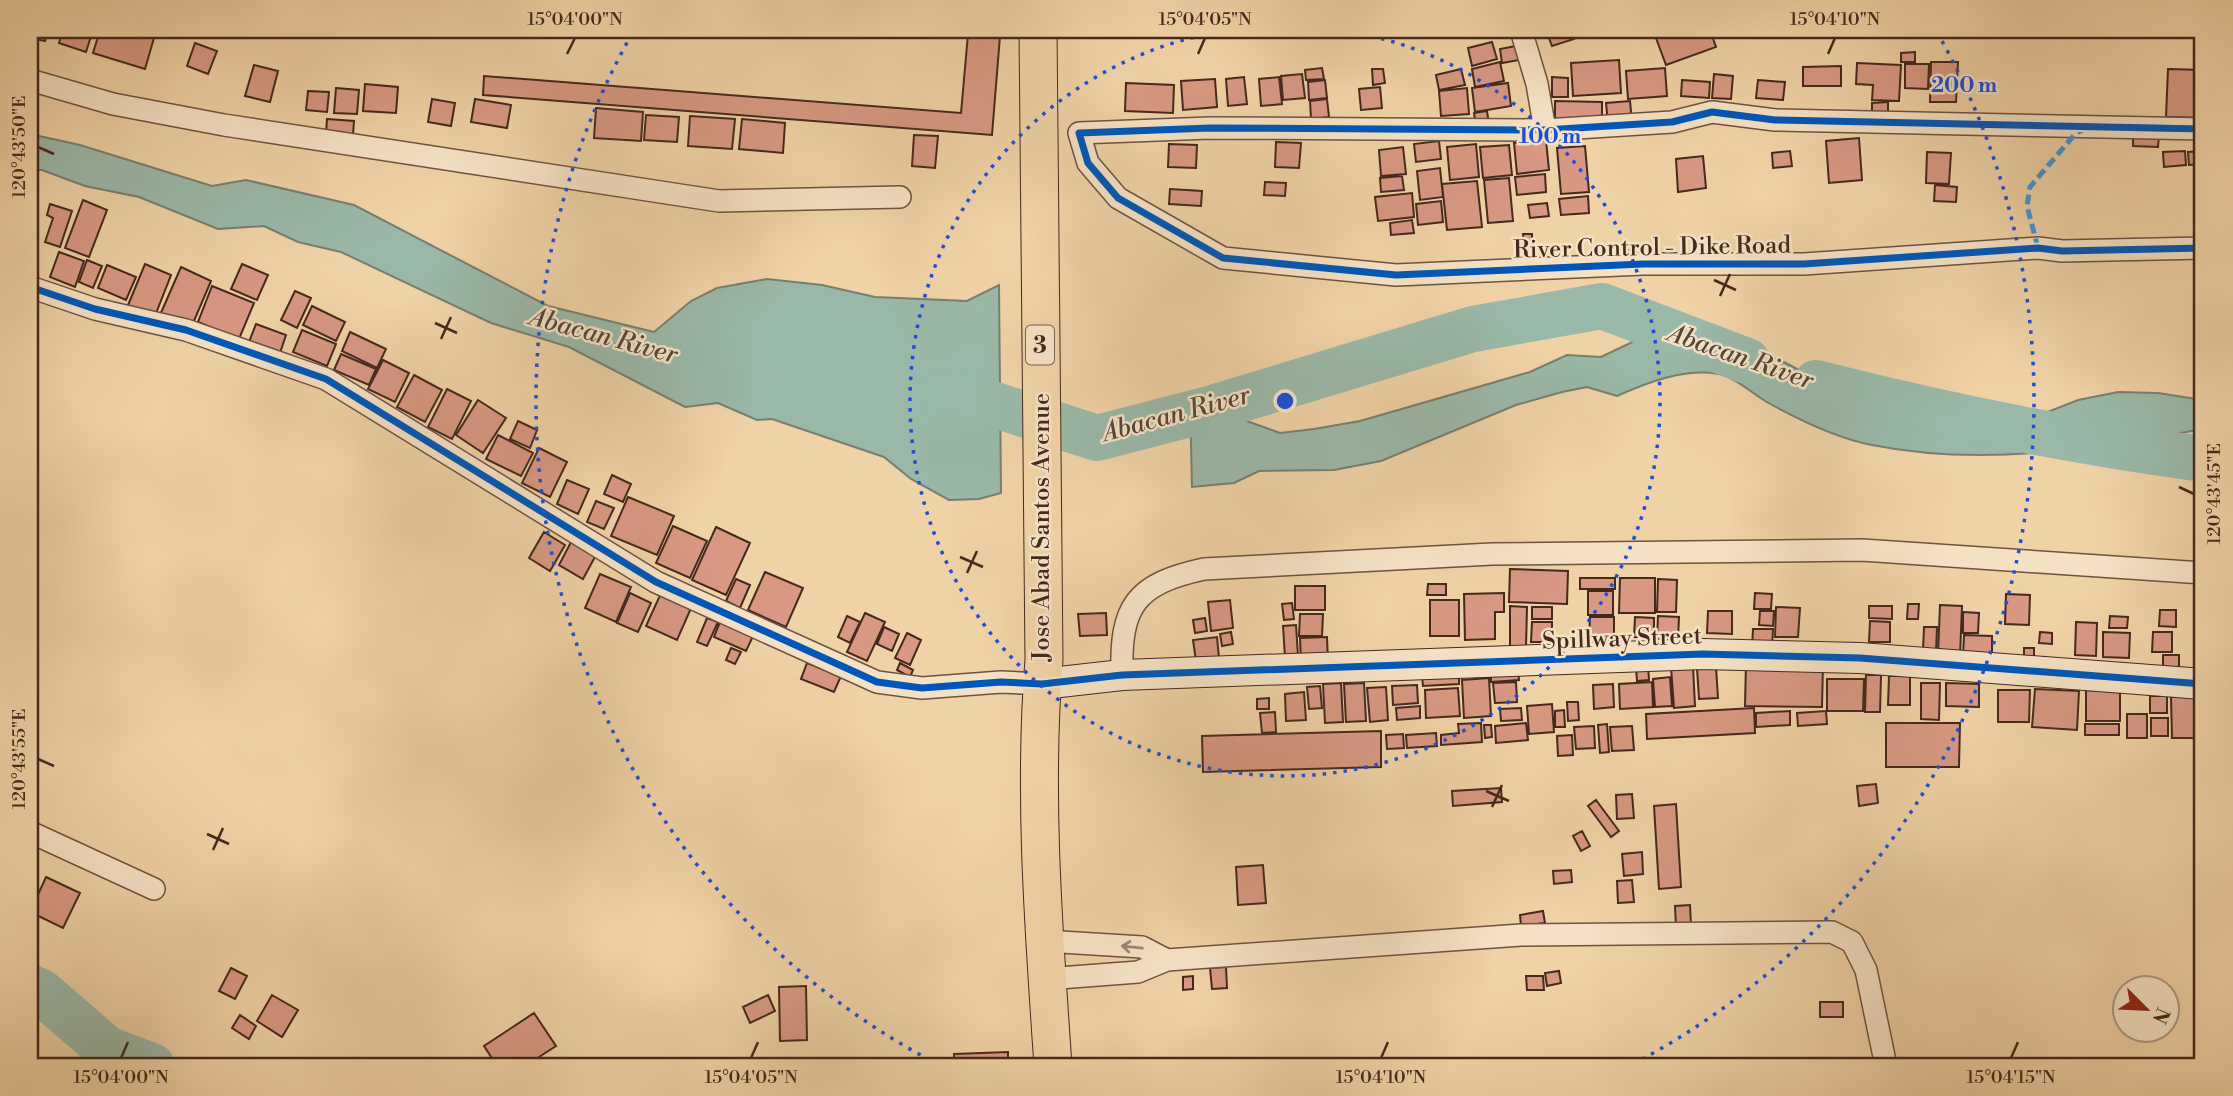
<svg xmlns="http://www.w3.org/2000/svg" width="2233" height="1096" viewBox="0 0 2233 1096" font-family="'Libre Bodoni',serif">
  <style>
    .water { fill: #9ab8a8; stroke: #787f70; stroke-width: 2 }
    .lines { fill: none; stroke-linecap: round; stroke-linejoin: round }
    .river { stroke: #9ab8a8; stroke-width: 46 }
    .building { fill: #d89883; stroke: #44291d; stroke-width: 2 }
    .street-casing { stroke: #6f533f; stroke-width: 24 }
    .secondary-casing { stroke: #44291d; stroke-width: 32 }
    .highway-casing { stroke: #44291d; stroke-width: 39 }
    .street { stroke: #f5e2c5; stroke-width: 21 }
    .secondary { stroke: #f5e2c5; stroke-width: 30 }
    .highway { stroke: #efd2a6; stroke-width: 37 }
    .quiet { stroke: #4096d5; stroke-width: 5; stroke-dasharray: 10 5; stroke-linecap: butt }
    .cycleway-casing { stroke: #f5e2c5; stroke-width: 11 }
    .cycleway { stroke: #0057b8; stroke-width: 7 }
    .oneway { stroke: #9c8671 }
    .ticks { fill: none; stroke: #44291d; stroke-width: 2.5 }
    .ring { fill: none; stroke: #1d4ed8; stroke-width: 3.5; stroke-dasharray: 3.5 7 }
    .labels { text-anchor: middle; stroke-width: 5; stroke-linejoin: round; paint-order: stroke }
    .shield { fill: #f5e2c5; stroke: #79604f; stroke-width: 2 }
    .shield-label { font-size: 23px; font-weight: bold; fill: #44291d }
    .street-label { font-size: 24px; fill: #44291d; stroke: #f5e2c5 }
    .water-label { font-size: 26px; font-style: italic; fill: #554639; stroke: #f5e2c5 }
    .centre { fill: #1d4ed8; stroke: #f5e2c5; stroke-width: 3.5 }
    .ring-label { font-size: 21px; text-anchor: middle; font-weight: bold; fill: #1d4ed8; stroke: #f5e2c5; stroke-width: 5; stroke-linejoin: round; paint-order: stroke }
    .neatline { fill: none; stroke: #44291d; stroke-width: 2.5 }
    .ticks-label { font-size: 18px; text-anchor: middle; fill: #44291d }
  </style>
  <rect width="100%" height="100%" fill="#efd2a6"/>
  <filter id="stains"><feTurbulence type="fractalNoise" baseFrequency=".00286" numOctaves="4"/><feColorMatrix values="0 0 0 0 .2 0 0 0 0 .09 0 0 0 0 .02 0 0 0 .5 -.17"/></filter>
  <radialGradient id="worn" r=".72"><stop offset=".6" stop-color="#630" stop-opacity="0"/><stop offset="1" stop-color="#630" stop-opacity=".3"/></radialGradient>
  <!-- water -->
  <path class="water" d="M30 134 80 145 212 186 246 180 354 205 548 306 654 332 691 301 717 288 767 279 822 285 875 297 967 301 999 285 1001 493 979 499 949 500 911 479 884 457 772 419 757 420 718 403 685 407 569 347 491 323 341 252 298 242 264 226 218 229 139 197 85 186 42 170H30Z
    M1649 334 1746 348 1780 360 1816 379 1849 385 1923 418 1962 430 1998 419 2035 417 2078 400 2118 392 2158 393 2203 400V429C2095 449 1982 467 1872 445 1835 438 1797 419 1765 401 1752 393 1734 377 1719 374 1685 368 1648 382 1617 396L1587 387 1562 392 1516 405 1381 461 1334 470 1259 471 1234 483 1192 487 1190 398 1215 400 1233 416 1280 433 1314 429 1360 421 1530 372 1567 355 1601 357Z"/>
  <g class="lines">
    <!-- river -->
    <path class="river" d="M1816 383C1943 415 2073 442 2203 459
      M942 391 955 392 1097 438 1209 409 1473 329 1602 306 1747 361
      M30 987 41 992 107 1049 152 1066"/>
  </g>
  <!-- building -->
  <path class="building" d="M30 30H48L45 41 30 38Z
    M63 30H93L86 52 59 43Z
    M100 30 156 31 145 69 93 53Z
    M1546 30H1570L1574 39 1552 46Z
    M1653 30H1710L1716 47 1666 65Z
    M968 34 1000 36 992 135 483 95 484 76 961 113Z
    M1492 42 1497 59 1472 66 1468 48Z
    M195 43 217 51 208 74 187 66Z
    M1516 46 1519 60 1502 63 1500 49Z
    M1915 52V62H1901V53Z
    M1619 60 1621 93 1573 96 1571 63Z
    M1500 62 1504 81 1475 87 1472 69Z
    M1931 62H1958L1956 102H1930Z
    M1857 63 1901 65 1899 101 1872 100 1873 85 1856 84Z
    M1905 64H1929L1928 89 1905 88Z
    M254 65 278 71 270 102 245 96Z
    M1841 66V86H1803V67Z
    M1322 68 1324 79 1306 80 1305 70Z
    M1665 68 1667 96 1628 99 1626 71Z
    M1372 69H1383L1385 83 1373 85Z
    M1461 69 1465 85 1439 90 1436 75Z
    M2168 69 2203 70V118L2166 117Z
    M1302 74 1305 98 1283 100 1281 76Z
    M1714 74 1733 76 1731 99 1712 98Z
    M1244 77 1247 104 1228 106 1226 79Z
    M1279 77 1282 104 1261 106 1259 79Z
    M1552 77 1568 78V97H1552Z
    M1215 79 1217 107 1183 110 1181 81Z
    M1325 80 1327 98 1309 100 1308 82Z
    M1682 80 1710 82 1709 98 1681 96Z
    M1758 80 1785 82 1783 100 1756 98Z
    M1126 83 1174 85 1173 113 1125 111Z
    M1508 83 1511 106 1475 112 1472 88Z
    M365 84 398 87 396 113 363 111Z
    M1380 87 1382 108 1361 110 1359 89Z
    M336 88 359 90 357 114 334 113Z
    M1467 88 1469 114 1441 116 1439 91Z
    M308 91 329 92 327 112 306 110Z
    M432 99 455 103 451 126 428 122Z
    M475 99 511 105 507 128 471 122Z
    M1327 99 1329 117 1311 119 1310 101Z
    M1555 101 1602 102V127L1555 125Z
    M1630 101 1632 122 1608 123 1606 103Z
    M1888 102V117L1872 118V103Z
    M596 108 643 112 641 141 594 138Z
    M1487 111 1489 124 1476 126 1474 113Z
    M646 115 679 117 677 142 644 140Z
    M690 116 735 119 732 149 688 146Z
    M327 119 354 121 353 135 326 133Z
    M742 119 785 123 783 153 739 149Z
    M2133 134 2159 135 2158 147 2133 146Z
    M914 135 938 136 935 168 912 166Z
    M1859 138 1862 180 1829 183 1826 141Z
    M1546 140 1549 170 1517 174 1514 143Z
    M1439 141 1441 159 1416 162 1414 144Z
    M1276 142 1301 143 1299 168 1275 167Z
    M1169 144 1197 145 1196 168 1168 167Z
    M1476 144 1479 177 1450 180 1447 147Z
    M1509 145 1512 175 1483 178 1480 147Z
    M1585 146 1589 192 1561 194 1557 148Z
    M1403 147 1406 174 1381 176 1379 150Z
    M1790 151 1792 166 1773 168 1772 153Z
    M2185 151 2186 165 2164 167 2163 152Z
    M2202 151 2203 164 2189 165 2188 152Z
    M1927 152 1951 153 1949 184 1926 183Z
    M1703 156 1706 188 1678 192 1676 159Z
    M1440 168 1443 197 1420 200 1417 171Z
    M1545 174 1546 192 1517 195 1515 177Z
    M1402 176 1404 190 1381 192 1380 178Z
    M1509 178 1513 221 1488 223 1484 180Z
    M1477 181 1482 227 1447 230 1442 184Z
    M1265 182 1286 183 1285 196 1264 195Z
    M1935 185 1957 187 1956 202 1934 201Z
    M1170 189 1202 191 1201 206 1169 204Z
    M1412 193 1414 217 1378 221 1375 197Z
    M1588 196 1589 213 1561 215 1559 199Z
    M83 200 107 210 89 257 65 248Z
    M1441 201 1443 222 1418 225 1416 204Z
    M1547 203 1549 216 1530 218 1528 205Z
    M50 204 72 211 60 247 45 242 53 218 47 215Z
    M30 220 38 222 30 251Z
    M1412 220 1414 233 1391 235 1390 223Z
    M1523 234H1532V246L1524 247Z
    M59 252 84 261 75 287 50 277Z
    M87 260 102 266 93 288 79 282Z
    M145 264 171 275 153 321 126 310Z
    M242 264 268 275 257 300 231 289Z
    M107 265 136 277 126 300 98 288Z
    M181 267 211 281 191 328 160 315Z
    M212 286 254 303 239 339 198 322Z
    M295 291 311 298 297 328 281 320Z
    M312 306 345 322 336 341 303 325Z
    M256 324 286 335 280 353 249 342Z
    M302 330 336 344 327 366 293 352Z
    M350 332 386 349 377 368 342 351Z
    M341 354 376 369 369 385 334 370Z
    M383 360 409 373 395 402 368 389Z
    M414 375 442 390 425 422 397 407Z
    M447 389 471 401 452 439 428 427Z
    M478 400 506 418 483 453 456 435Z
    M518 421 537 430 530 448 510 439Z
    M498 435 533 453 521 476 486 459Z
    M539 448 567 462 550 497 522 483Z
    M612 475 631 484 623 502 604 494Z
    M567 480 589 489 578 514 557 504Z
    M628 497 674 516 657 555 611 536Z
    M596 501 614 508 604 529 587 522Z
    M673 526 707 541 690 578 656 563Z
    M716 527 750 543 726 595 692 580Z
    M544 532 565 545 550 571 529 558Z
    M571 542 596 555 583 579 559 565Z
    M1510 569 1568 571 1567 604 1509 602Z
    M765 572 803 588 786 627 748 610Z
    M600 574 631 587 616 622 585 608Z
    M1580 578H1615V589H1580Z
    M1620 578H1655V613H1619Z
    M736 579 750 585 740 608 726 601Z
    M1658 579 1677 580 1676 612H1657Z
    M1428 584H1446V595H1427Z
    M1295 586H1325V610H1295Z
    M662 591 692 606 677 640 646 626Z
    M1588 591H1613V615H1588Z
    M630 593 651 603 638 632 617 623Z
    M1504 593V612H1495V639L1465 640 1464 594Z
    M1755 593 1772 594 1771 609H1754Z
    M2006 594 2030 595 2029 625 2005 624Z
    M1230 600 1233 628 1211 631 1208 602Z
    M1430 600H1459V636H1430Z
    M1292 603 1294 619 1284 620 1282 604Z
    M1908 604H1919L1918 619H1907Z
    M1940 605 1962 606 1960 656 1938 655Z
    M1510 606 1527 607 1526 647H1510Z
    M1869 606H1892V619L1869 618Z
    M1532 607H1552V619H1532Z
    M1776 607 1800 608 1798 637H1775Z
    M2160 610H2176V627L2159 626Z
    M1708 611H1732V634L1707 633Z
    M1760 611H1774L1773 626 1759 625Z
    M1963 612 1979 613 1978 633H1963Z
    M865 613 885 622 867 661 847 652Z
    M1106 613 1107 635 1080 636 1078 614Z
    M1300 614H1323L1322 636H1299Z
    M847 616 860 622 850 643 838 637Z
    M1658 616 1679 617 1678 640 1657 639Z
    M2110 616 2128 617 2127 628H2109Z
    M722 617 755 632 746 651 714 637Z
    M1590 617H1614V640H1589Z
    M1635 617 1654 618V638L1634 637Z
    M707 618 718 622 707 646 697 642Z
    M1205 618 1207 631 1195 633 1193 620Z
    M1870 621 1890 622V642H1869Z
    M1532 622H1552V642H1531Z
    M2076 622 2097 623 2096 656 2075 655Z
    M1296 625 1298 656 1285 657 1283 626Z
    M884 627 899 634 892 651 877 644Z
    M1924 627H1937L1936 651 1923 650Z
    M1753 629H1773L1772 649 1752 648Z
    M1231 632 1233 644 1222 646 1220 634Z
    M2040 632 2052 633V644L2039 643Z
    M2103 632 2130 633 2129 658 2103 657Z
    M2153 632H2172V652H2152Z
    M907 633 921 640 910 665 895 658Z
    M1964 635 1992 636V658L1963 657Z
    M1217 637 1219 658 1196 661 1193 640Z
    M1327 637 1328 661 1301 662 1300 638Z
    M731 648 741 652 735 664 726 660Z
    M2024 648H2034V660L2024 659Z
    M2163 655H2179V668L2163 667Z
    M807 663 841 676 834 692 801 679Z
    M900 663 913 670 910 677 897 670Z
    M1746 663 1823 664 1822 707 1745 706Z
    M1648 666 1649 680 1637 681 1636 667Z
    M1693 666 1695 706 1674 708 1671 667Z
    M1716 667 1718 698 1699 699 1697 668Z
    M1518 671 1519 680 1491 682V673Z
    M1459 672V684L1423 686 1422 675Z
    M1866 675H1881L1880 712H1865Z
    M1889 676H1910V705H1888Z
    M1670 677 1672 706 1655 707 1653 679Z
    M1489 678 1491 716 1464 718 1462 680Z
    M1827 679H1864L1863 711H1827Z
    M1516 682 1517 702 1495 703 1493 683Z
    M1652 682 1653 707 1620 709 1619 684Z
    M1341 683 1343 722 1325 723 1323 684Z
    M1364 683 1366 721 1346 722 1344 684Z
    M1921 683H1940L1939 720 1921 719Z
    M1946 683 1979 684V707L1946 706Z
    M1613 684 1614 707 1594 709 1593 685Z
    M1417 685 1418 703 1393 705 1392 686Z
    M1320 686 1322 708 1309 709 1307 687Z
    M1386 687 1388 720 1370 722 1367 688Z
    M1458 688 1460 716 1426 718 1425 690Z
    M2035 689 2079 691 2077 730 2032 727Z
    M1998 690H2030L2029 722H1998Z
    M2086 690 2120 691V721H2086Z
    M1304 692 1306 720 1286 721 1285 694Z
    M2150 696H2167V713H2150Z
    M2171 697H2200V738H2172Z
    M1269 698V709H1257V699Z
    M1567 702H1578L1579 720 1568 721Z
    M1552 704 1554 732 1529 734 1527 706Z
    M1420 706V718L1397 720 1396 708Z
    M1521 708 1522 720 1501 721 1500 709Z
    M1754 708 1755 733 1647 739 1646 714Z
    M1564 710 1565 727H1555V711Z
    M1790 711V725L1756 727V713Z
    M1826 711 1827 724 1798 726 1797 713Z
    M1275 712 1276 732 1262 733 1260 713Z
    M2127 714H2147V738H2127Z
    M2151 718H2168V736H2151Z
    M1481 723 1482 742 1441 745V735L1459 733 1458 724Z
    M1526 723 1528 740 1496 743 1495 726Z
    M1886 723H1960L1959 767H1886Z
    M1607 724 1609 752 1600 753 1598 725Z
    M2085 724H2119V735H2085Z
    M1484 725H1491L1492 737 1485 738Z
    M1594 726 1595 748 1576 749 1574 727Z
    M1632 726 1634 750 1612 751 1610 727Z
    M1381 731V767L1203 772 1202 736Z
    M1436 733 1437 746 1407 748 1406 735Z
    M1403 734 1404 748 1387 749 1386 735Z
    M1572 735 1573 755 1558 756 1557 736Z
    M1876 784 1878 803 1859 806 1857 786Z
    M1501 788 1502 802 1453 806 1452 791Z
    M1632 794 1634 818 1617 819 1616 795Z
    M1596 800 1619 831 1611 837 1588 806Z
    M1676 804 1681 887 1659 889 1654 806Z
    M1582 831 1590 846 1581 851 1573 836Z
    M1642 852 1643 874 1624 876 1622 854Z
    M1263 865 1266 903 1238 905 1236 867Z
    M1571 870 1572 882 1554 884 1553 871Z
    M46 877 80 893 63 928 30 912Z
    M1632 880 1634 902 1618 903 1617 881Z
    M1690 905 1691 925 1676 926 1675 906Z
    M1543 911 1545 923 1521 926 1520 915Z
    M1226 967 1227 988 1212 989 1210 968Z
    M231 968 247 976 235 999 219 991Z
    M1559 971 1561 983 1547 986 1545 973Z
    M1193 976V989L1183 990V977Z
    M1526 976H1543L1544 990H1527Z
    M806 986 807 1040 780 1041 779 987Z
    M272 995 298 1010 282 1037 257 1021Z
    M768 995 775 1011 750 1023 743 1007Z
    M1820 1002H1843V1017H1820Z
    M534 1013 556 1046 525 1066H497L484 1046Z
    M240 1015 256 1026 249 1039 232 1028Z
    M1008 1052V1066H954V1054Z"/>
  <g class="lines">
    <!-- street casing -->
    <g class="street-casing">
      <path id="street" d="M1521 30 1537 84 1545 130
        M30 80 113 104 224 125 719 201 900 197
        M2203 129 1775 120 1712 112 1672 122 1545 130 1210 128 1079 133 1088 163 1118 198 1223 258 1396 275 1643 264H1804L2038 248 2062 251 2203 248
        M30 287 95 309 186 330 326 379 656 582 877 682 922 688 1001 682 1042 684
        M1122 675C1120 606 1135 584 1204 569L1492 554 1862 550 2203 573
        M30 832 154 889
        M1045 941 1142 947 1167 960
        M1046 979 1138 972 1167 960 1521 935 1832 932 1852 942 1866 970 1886 1066"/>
    </g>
    <!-- secondary casing -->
    <g class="secondary-casing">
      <path id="secondary" d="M1042 684 1122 675 1703 654 1860 658 2203 684"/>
    </g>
    <!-- highway casing -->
    <g class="highway-casing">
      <path id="highway" d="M1038 30 1044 660C1033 792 1044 934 1053 1066"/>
    </g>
    <!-- street -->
    <use href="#street" class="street"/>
    <!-- secondary -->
    <use href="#secondary" class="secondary"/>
    <!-- highway -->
    <use href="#highway" class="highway"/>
    <!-- quiet -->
    <path class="quiet" d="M2038 248 2027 206 2030 187 2075 134 2084 129"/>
    <!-- cycleway casing -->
    <g class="cycleway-casing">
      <path id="cycleway" d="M2203 129 1775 120 1712 112 1672 122 1545 130 1210 128 1079 133 1088 163 1118 198 1223 258 1396 275 1643 264H1804L2038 248 2062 251 2203 248
        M30 287 95 309 186 330 326 379 656 582 877 682 922 688 1001 682 1042 684 1122 675 1703 654 1860 658 2203 684"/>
    </g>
    <!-- cycleway -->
    <use href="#cycleway" class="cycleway"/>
  </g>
  <!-- one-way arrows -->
  <defs><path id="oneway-shaft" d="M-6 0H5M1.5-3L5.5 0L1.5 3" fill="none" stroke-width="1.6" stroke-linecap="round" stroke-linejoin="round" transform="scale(1.75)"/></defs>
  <use class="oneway" href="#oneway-shaft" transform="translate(1132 947) rotate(-174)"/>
  <!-- ticks -->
  <path class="ticks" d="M567 54 575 38M1198 54 1205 38M1828 54 1835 38M38 147 54 154M1714 280 1736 290M1720 296 1730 274M435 323 457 333M441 339 451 317M2179 487 2194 494M960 557 983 567M967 573 977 551M38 759 54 766M1486 791 1509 801M1492 807 1502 785M207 834 229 844M213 850 223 828M121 1058 128 1042M751 1058 758 1042M1381 1058 1388 1042M2011 1058 2018 1042"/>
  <!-- distance rings -->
  <g class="ring">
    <path d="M1340 30A375 375 0 1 1 1230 30"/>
    <path d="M939 1065A749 749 0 0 1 633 32M1937 32A749 749 0 0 1 1631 1065"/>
  </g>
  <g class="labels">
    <!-- shield labels -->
    <rect class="shield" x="1026" y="325.5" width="28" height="39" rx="5"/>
    <g class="shield-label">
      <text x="1040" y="353">3</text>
    </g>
    <!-- street labels -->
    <g class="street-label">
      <text transform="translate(1652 247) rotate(-1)" y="8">River Control - Dike Road</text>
      <text transform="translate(1041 527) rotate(-90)" y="8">Jose Abad Santos Avenue</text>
      <text transform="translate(1622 638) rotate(-2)" y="8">Spillway Street</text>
    </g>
    <!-- water labels -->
    <g class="water-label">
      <text transform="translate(604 335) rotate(15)" y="9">Abacan River</text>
      <text transform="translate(1741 356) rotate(19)" y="9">Abacan River</text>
      <text transform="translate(1176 413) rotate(-15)" y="9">Abacan River</text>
    </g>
  </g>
  <circle cx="1285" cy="401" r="10" class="centre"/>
  <g class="ring-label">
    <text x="1964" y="92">200 m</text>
    <text x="1550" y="143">100 m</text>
  </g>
  <!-- margin -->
  <rect width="2233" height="1096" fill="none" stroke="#efd2a6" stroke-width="77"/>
  <!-- north arrow -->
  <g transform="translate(2146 1009) rotate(114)"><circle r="33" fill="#f5e2c5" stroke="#ae9882" stroke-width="2"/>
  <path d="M0-5L12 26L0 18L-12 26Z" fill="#8f2418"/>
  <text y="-10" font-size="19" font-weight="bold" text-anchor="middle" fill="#44291d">N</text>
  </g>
  <rect x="38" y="38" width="2156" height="1020" class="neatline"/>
  <g class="ticks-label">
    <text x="575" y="25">15°04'00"N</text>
    <text x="1205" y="25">15°04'05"N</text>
    <text x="1835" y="25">15°04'10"N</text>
    <text transform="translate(19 147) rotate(-90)" y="6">120°43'50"E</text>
    <text transform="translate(2214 494) rotate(-90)" y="6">120°43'45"E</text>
    <text transform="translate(19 759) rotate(-90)" y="6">120°43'55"E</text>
    <text x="121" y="1083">15°04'00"N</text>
    <text x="751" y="1083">15°04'05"N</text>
    <text x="1381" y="1083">15°04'10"N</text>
    <text x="2011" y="1083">15°04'15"N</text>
  </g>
  <rect width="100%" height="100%" filter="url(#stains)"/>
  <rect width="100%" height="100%" fill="url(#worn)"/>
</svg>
